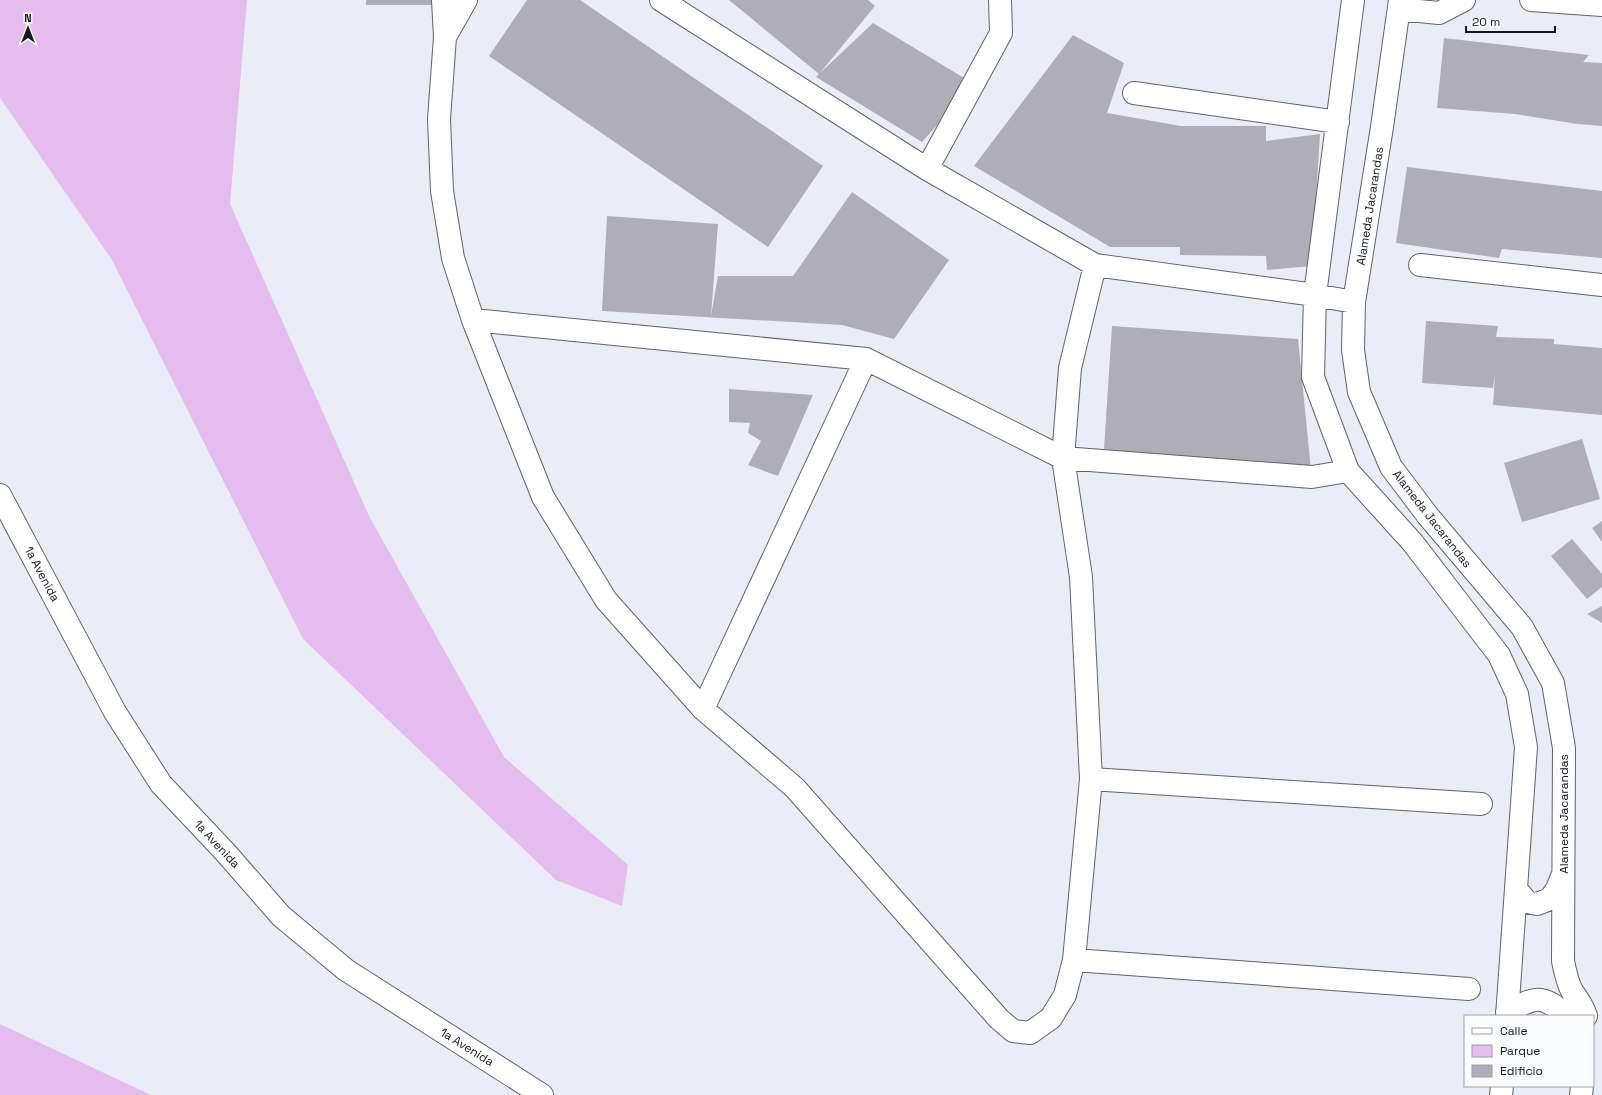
<svg xmlns="http://www.w3.org/2000/svg" width="1602" height="1095" viewBox="0 0 1602 1095" font-family="'Space Grotesk',sans-serif">
  <style>
    .green { fill: #e4bcee }
    .building { fill: #afadb7 }
    .lines { fill: none; stroke-linecap: round; stroke-linejoin: round }
    .minor-casing { stroke: #60626c; stroke-width: 24 }
    .minor { stroke: #fff; stroke-width: 22 }
    .labels { text-anchor: middle; stroke-width: 3; stroke-linejoin: round; paint-order: stroke }
    .street-label { font-size: 12px; fill: #16171b; stroke: #fafbfd }
  </style>
  <rect width="100%" height="100%" fill="#eaedf8"/>
  <!-- green -->
  <path class="green" d="M0 0H247L230 204 369 516 504 757 628 865 622 906 556 880 303 639 112 260 0 98Z
    M0 1024 151 1095H0Z"/>
  <!-- building -->
  <path class="building" d="M366 0H434V5H366Z
    M527 0H580L823 166 768 247 489 56Z
    M729 0H868L875 6 820 73 873 23 974 84 922 142 816 77 819 74Z
    M1073 35 1124 63 1107 113 1181 126H1266V141L1320 134 1312 266 1267 270 1266 256 1180 255V247H1110L974 166Z
    M1444 38 1589 55 1583 62 1602 63V126L1578 124 1515 114 1437 108Z
    M1407 167 1602 191V258L1502 249 1499 258 1396 243Z
    M852 192 949 260 894 339 842 325 602 311 607 216 718 224 711 316 718 276H793Z
    M1426 321 1498 326 1496 337 1554 339V344L1602 348V415L1493 405 1495 374 1493 388 1422 383Z
    M1112 326 1298 339 1311 470 1104 449Z
    M729 389 813 395 778 476 748 465 761 441 748 433 750 423 729 422Z
    M1582 439 1600 499 1522 522 1504 463Z
    M1602 521V542L1592 528Z
    M1572 539 1602 574V587L1587 599 1551 556Z
    M1602 606V623L1587 614Z"/>
  <g class="lines">
    <!-- minor casing -->
    <g class="minor-casing">
      <path id="minor" d="M443 0 445 37 439 119 442 191 453 258 473 320 543 497 606 600 703 709 795 788 999 1019 1013 1031 1030 1033 1051 1018 1065 995 1074 960 1091 779 1081 577 1063 458 1070 368 1095 265
        M661 0 927 169 1095 265 1315 295 1354 302
        M1353 0 1315 295 1313 377 1348 471 1413 543 1499 655 1517 694 1526 747 1507 1016
        M1400 0 1382 127 1354 302 1353 350 1359 392 1391 467 1428 516 1522 627 1553 683 1564 748 1563 961C1565 971 1567 982 1572 991 1578 999 1583 1006 1586 1016
        M1531 0 1602 5
        M1399 9 1439 13 1464 0
        M445 37 466 0
        M1134 93 1338 122
        M927 169 1001 33 1000 0
        M1420 265 1602 285
        M473 320 866 359 1063 458 1312 477 1348 471
        M0 495 115 712 161 784 226 853 281 916 346 970 542 1095
        M703 709 866 359
        M1091 779 1481 804
        M1516 889 1527 902 1537 904 1550 899 1557 889 1563 874
        M1074 960 1469 989
        M1507 1012C1537 996 1541 994 1568 1016
        M1501 1095 1502 1086
        M1581 1095 1582 1086"/>
    </g>
    <!-- minor -->
    <use href="#minor" class="minor"/>
  </g>
  <g class="labels">
    <!-- street labels -->
    <g class="street-label">
      <text transform="translate(1370 206) rotate(-81)" y="4">Alameda Jacarandas</text>
      <text transform="translate(1432 519) rotate(52)" y="4">Alameda Jacarandas</text>
      <text transform="translate(42 574) rotate(62)" y="4">1a Avenida</text>
      <text transform="translate(1564 814) rotate(-90)" y="4">Alameda Jacarandas</text>
      <text transform="translate(217 844) rotate(47)" y="4">1a Avenida</text>
      <text transform="translate(467 1047) rotate(32)" y="4">1a Avenida</text>
    </g>
  </g>
  <!-- legend -->
  <rect x="1464" y="1015" width="130" height="72" fill="#fafbfd" stroke="#9fa0a3"/>
  <rect x="1472" y="1028" width="20" height="6" fill="#ffffff" stroke="#9fa0a3"/>
  <text x="1500" y="1035" font-size="12" fill="#16171b">Calle</text>
  <rect x="1472" y="1045" width="20" height="12" fill="#e4bcee" stroke="#9fa0a3"/>
  <text x="1500" y="1055" font-size="12" fill="#16171b">Parque</text>
  <rect x="1472" y="1065" width="20" height="12" fill="#afadb7" stroke="#9fa0a3"/>
  <text x="1500" y="1075" font-size="12" fill="#16171b">Edificio</text>
  <!-- north arrow -->
  <g transform="translate(28 28)" stroke="#fafbfd" stroke-width="3" paint-order="stroke">
  <path d="M0-3L7 15L0 10L-7 15Z" fill="#16171b"/>
  <text y="-6" font-size="11" font-weight="bold" text-anchor="middle" fill="#16171b">N</text>
  </g>
  <!-- scale -->
  <path d="M1466 26v6h89v-6" fill="none" stroke="#16171b" stroke-width="2"/>
  <text x="1472" y="26" font-size="12" fill="#16171b" stroke="#fafbfd" stroke-width="3" paint-order="stroke">20 m</text>
</svg>
